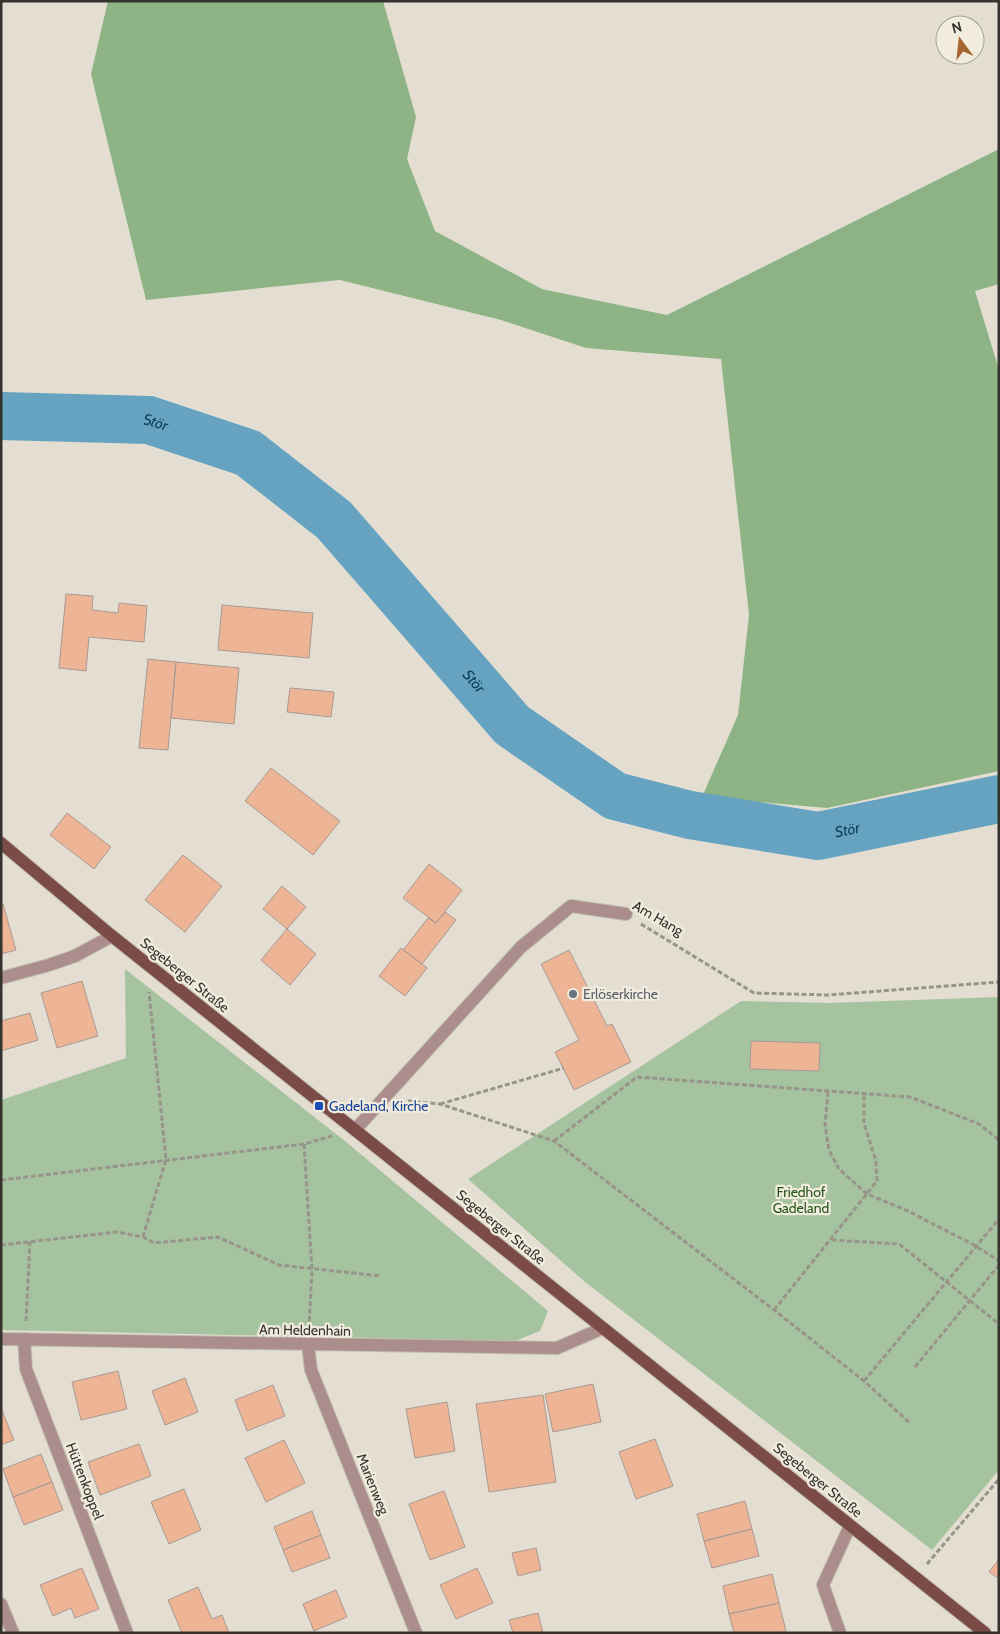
<svg xmlns="http://www.w3.org/2000/svg" width="1000" height="1634" viewBox="0 0 1000 1634" font-family="Cabin,sans-serif">
  <style>
    .green { fill: #a6c3a0 }
    .forest { fill: #8eb486 }
    .lines { fill: none; stroke-linecap: round; stroke-linejoin: round }
    .river { stroke: #65a3c1; stroke-width: 48 }
    .building { fill: #edb496; stroke: #a89a93 }
    .minor-casing { stroke: #c0bcb0; stroke-width: 14 }
    .major-casing { stroke: #c0bcb0; stroke-width: 14 }
    .path { stroke: #98948a; stroke-width: 3; stroke-dasharray: 5 2.5; stroke-linecap: butt }
    .minor { stroke: #ab8e8b; stroke-width: 12 }
    .major { stroke: #7b4b46; stroke-width: 12 }
    .worship-dot { fill: #6b7280; stroke: #f1ecde; stroke-width: 2 }
    .transit-dot { fill: #1a4fb4; stroke: #f1ecde; stroke-width: 2 }
    .labels { text-anchor: middle; stroke-width: 4.5; stroke-linejoin: round; paint-order: stroke }
    .street-label { font-size: 14px; fill: #35332e; stroke: #f1ecde }
    .worship-label { font-size: 14px; fill: #5b616d; stroke: #f1ecde; text-anchor: start }
    .transit-label { font-size: 14px; fill: #164399; stroke: #f1ecde; text-anchor: start }
    .park-label { font-size: 14px; fill: #235517; stroke: #f1ecde }
    .water-label { font-size: 15px; font-style: italic; fill: #0c4157; stroke: #f1ecde }
  </style>
  <rect width="100%" height="100%" fill="#e3ded1"/>
  <!-- green -->
  <path class="green" d="M125 969 345 1141 548 1311 540 1331 515 1341 1 1330V1100L126 1058Z
    M999 997V1470L932 1550 585 1282 468 1179 741 1001 829 1003Z"/>
  <!-- forest -->
  <path class="forest" d="M108 1H383L416 117 407 159 435 231 542 289 667 315 999 149V284L975 291 999 370V771L827 808 702 797 738 715 749 615 721 359 586 348 501 320 340 280 146 300 91 74Z"/>
  <g class="lines">
    <!-- river -->
    <path class="river" id="s1" d="M1 416 149 420 248 453 334 520 512 725 615 796 690 815 818 836 999 799"/>
  </g>
  <!-- building -->
  <path class="building" d="M66 594 93 596 92 610 118 613 119 603 147 606 144 642 89 637 86 671 59 668Z
    M222 605 313 613 309 658 218 650Z
    M148 659 176 662 168 750 139 748Z
    M176 662 239 668 234 724 171 718Z
    M290 688 334 692 331 717 287 712Z
    M271 768 340 821 313 855 245 801Z
    M67 813 111 847 94 869 50 835Z
    M183 855 222 886 185 932 145 900Z
    M429 864 462 890 436 923 403 898Z
    M282 886 306 907 287 929 263 909Z
    M3 904 16 950 1 954V905Z
    M445 912 456 920 422 964 403 950 428 918 436 923Z
    M287 929 316 954 290 985 261 960Z
    M401 948 427 968 405 996 379 976Z
    M569 950 607 1026 612 1024 631 1062 574 1090 555 1052 579 1040 541 964Z
    M82 981 98 1036 57 1048 41 993Z
    M30 1013 38 1040 1 1051V1021Z
    M751 1041 820 1043 819 1071 750 1069Z
    M118 1371 127 1409 81 1420 72 1382Z
    M185 1378 198 1412 165 1425 152 1391Z
    M593 1384 601 1422 553 1432 545 1394Z
    M273 1385 285 1416 247 1431 235 1400Z
    M543 1395 556 1482 489 1492 476 1404Z
    M447 1402 455 1451 415 1458 406 1409Z
    M1 1408 14 1440 1 1445Z
    M655 1439 673 1486 636 1499 619 1452Z
    M284 1440 305 1483 266 1502 245 1458Z
    M139 1444 151 1476 100 1495 88 1462Z
    M41 1454 52 1482 13 1497 3 1469Z
    M52 1482 63 1510 24 1525 13 1497Z
    M184 1489 201 1530 169 1544 151 1502Z
    M444 1491 465 1547 430 1560 409 1504Z
    M745 1501 752 1529 704 1541 697 1514Z
    M312 1511 321 1535 283 1550 274 1527Z
    M752 1529 759 1556 712 1568 704 1541Z
    M321 1535 330 1558 292 1572 283 1550Z
    M536 1548 541 1570 518 1576 512 1553Z
    M999 1559V1579L989 1572Z
    M82 1568 99 1609 75 1618 71 1608 53 1616 40 1585Z
    M477 1568 493 1603 456 1619 440 1585Z
    M772 1574 779 1603 729 1614 723 1586Z
    M198 1587 212 1619 222 1615 229 1633H182L168 1600Z
    M336 1590 347 1617 314 1631 303 1604Z
    M779 1603 786 1631 778 1633H734L729 1614Z
    M538 1613 543 1633H513L509 1620Z"/>
  <g class="lines">
    <!-- minor casing -->
    <g class="minor-casing">
      <path id="minor" d="M1 978 49 965 75 956 112 936
        M355 1130 521 947 571 906 626 914
        M1 1339 557 1348 603 1328
        M24 1339 26 1369 127 1633
        M308 1345 311 1370 416 1633
        M1 1604 13 1633
        M840 1633 823 1585 850 1526"/>
    </g>
    <!-- major casing -->
    <g class="major-casing">
      <path id="major" d="M1 843 112 936 985 1633"/>
    </g>
    <!-- path -->
    <path class="path" d="M641 924 754 993 828 995 999 982
      M828 1092 825 1125 829 1150 839 1169 867 1194 908 1211 976 1246 999 1261
      M408 1101 440 1104 554 1141 774 1310 864 1381 911 1424
      M440 1104 564 1068
      M554 1141 637 1077 910 1097 979 1124 999 1140
      M304 1144 312 1270 309 1326
      M1 1180 304 1144 332 1136
      M143 1237 166 1159 149 992
      M832 1240 899 1244 999 1324
      M1 1245 117 1232 143 1237 154 1243 218 1237 279 1265 381 1276
      M774 1310 877 1181 876 1161 864 1123V1094
      M26 1321 30 1242
      M915 1367 999 1265
      M864 1381 999 1219
      M927 1564 999 1479"/>
    <!-- minor -->
    <use href="#minor" class="minor"/>
    <!-- major -->
    <use href="#major" class="major"/>
  </g>
  <!-- markers -->
  <circle class="worship-dot" cx="573" cy="994" r="5"/>
  <rect class="transit-dot" x="314" y="1101" width="10" height="10" rx="2.5"/>
  <g class="labels">
    <!-- street labels -->
    <g class="street-label">
      <text transform="translate(658 918) rotate(30)" y="5">Am Hang</text>
      <text transform="translate(185 975) rotate(39)" y="5">Segeberger Straße</text>
      <text transform="translate(501 1227) rotate(39)" y="5">Segeberger Straße</text>
      <text transform="translate(305 1330) rotate(1)" y="5">Am Heldenhain</text>
      <text transform="translate(818 1480) rotate(39)" y="5">Segeberger Straße</text>
      <text transform="translate(85 1481) rotate(69)" y="5">Hüttenkoppel</text>
      <text transform="translate(373 1484) rotate(68)" y="5">Marienweg</text>
    </g>
    <!-- worship labels -->
    <g class="worship-label">
      <text x="583" y="999">Erlöserkirche</text>
    </g>
    <!-- transit labels -->
    <g class="transit-label">
      <text x="329" y="1111">Gadeland, Kirche</text>
    </g>
    <!-- park labels -->
    <g class="park-label">
      <text x="801" y="1197">Friedhof<tspan x="801" dy="16">Gadeland</tspan></text>
    </g>
    <!-- water labels -->
    <g class="water-label">
      <text dy="5" stroke="none"><textPath href="#s1" startOffset="155">Stör</textPath></text>
      <text dy="5" stroke="none"><textPath href="#s1" startOffset="575">Stör</textPath></text>
      <text dy="5" stroke="none"><textPath href="#s1" startOffset="995">Stör</textPath></text>
    </g>
  </g>
  <!-- border -->
  <rect width="1000" height="1634" fill="none" stroke="#35332e" stroke-width="5"/>
  <!-- north arrow -->
  <g transform="translate(960 40) rotate(345)"><circle r="24" fill="#f1ecde" stroke="#a6a298"/>
  <path d="M0-4L9 19L0 12L-9 19Z" fill="#a76532"/>
  <text y="-8" font-size="14" font-weight="bold" text-anchor="middle" fill="#35332e">N</text>
  </g>
</svg>
